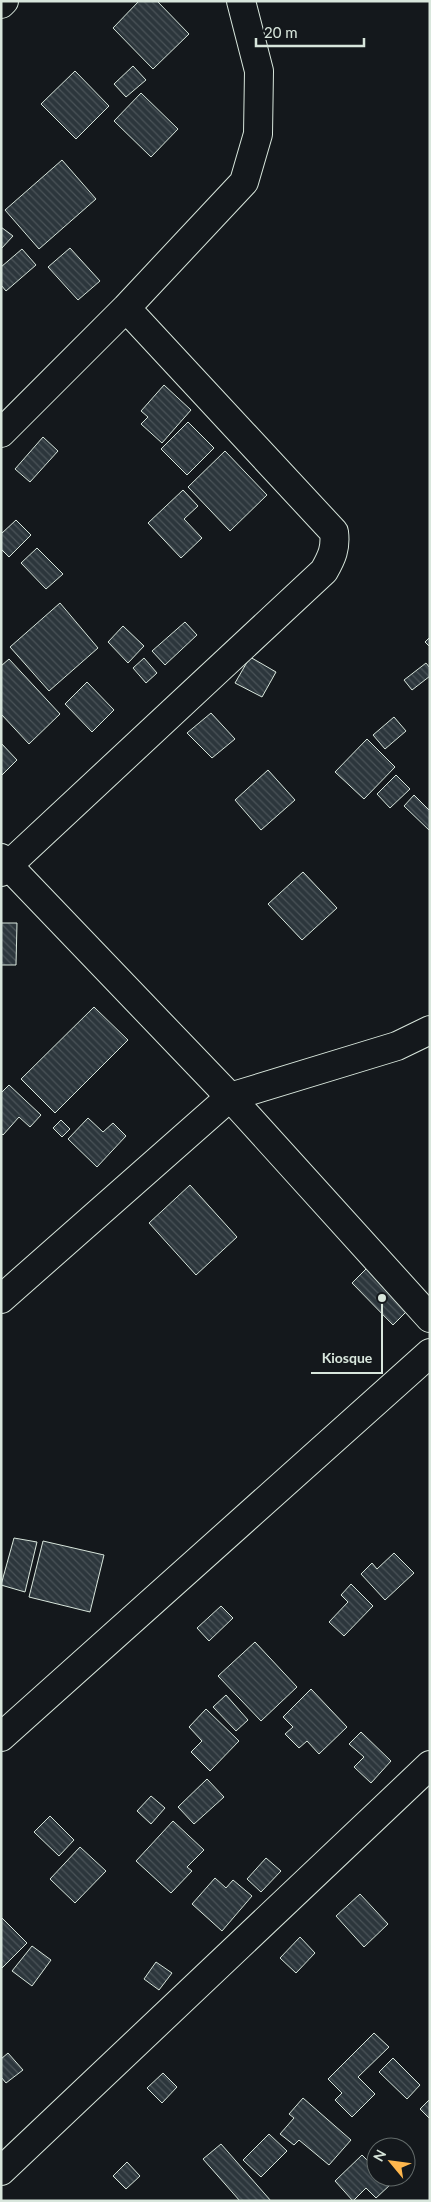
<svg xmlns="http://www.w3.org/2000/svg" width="431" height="2202" viewBox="0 0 431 2202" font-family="Lato,sans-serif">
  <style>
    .building { fill: url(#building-back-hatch); stroke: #d8e6dc }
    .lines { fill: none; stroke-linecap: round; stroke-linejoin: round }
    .street-casing { stroke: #d8e6dc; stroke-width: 30 }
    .street { stroke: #14181c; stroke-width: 28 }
    .leader { fill: none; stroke: #d8e6dc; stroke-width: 2 }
    .callout-dot { fill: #d8e6dc; stroke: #14181c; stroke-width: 2 }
    .callout-label { font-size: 14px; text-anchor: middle; font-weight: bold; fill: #d8e6dc; stroke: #14181c; stroke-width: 4; stroke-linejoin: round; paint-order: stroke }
  </style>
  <defs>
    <pattern id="building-back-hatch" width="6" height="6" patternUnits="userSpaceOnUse" patternTransform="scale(1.25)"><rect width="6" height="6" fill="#2c363c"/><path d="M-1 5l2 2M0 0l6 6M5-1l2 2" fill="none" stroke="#4a5358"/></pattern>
  </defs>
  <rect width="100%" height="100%" fill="#14181c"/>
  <!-- building -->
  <path class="building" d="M139 1H157L189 34 153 69 113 28Z
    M133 66 146 80 126 97 114 84Z
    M75 71 109 106 76 139 41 104Z
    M141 93 178 129 151 157 114 121Z
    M62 160 96 199 39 249 5 210Z
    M1 227 13 236 1 249Z
    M70 248 100 281 78 300 48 267Z
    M22 249 36 265 6 291 1 285V267Z
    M164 385 191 410 162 443 141 424 148 417 141 411Z
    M188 422 214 448 187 475 161 449Z
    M43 437 58 451 30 482 15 469Z
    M225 451 267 495 230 531 188 487Z
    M183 490 198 506 184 519 202 538 181 558 148 523Z
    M16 520 31 535 9 557 1 549V534Z
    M37 548 63 574 46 589 21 563Z
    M60 603 98 648 49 691 10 647Z
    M185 622 197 635 165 665 152 651Z
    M123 626 144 646 128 663 108 642Z
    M430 637V647L425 642Z
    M250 657 276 672 262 697 235 683Z
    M144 658 157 673 146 683 133 668Z
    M9 659 60 714 29 744 1 714V666Z
    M426 663 430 668V676L412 690 404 680Z
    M87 682 114 710 92 732 65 704Z
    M211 713 235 739 212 758 187 733Z
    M394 717 406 731 385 749 373 735Z
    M367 739 395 767 364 799 335 772Z
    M1 743 17 760 1 776Z
    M268 770 295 800 261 830 235 800Z
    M396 775 410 789 390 808 377 794Z
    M414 795 430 811V831L404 806Z
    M303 872 337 908 302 940 268 904Z
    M1 923H17L16 965H1Z
    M94 1007 128 1040 55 1113 21 1079Z
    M9 1085 41 1115 30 1127 19 1117 3 1135 1 1133V1093Z
    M88 1118 103 1132 113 1123 126 1136 97 1167 68 1139Z
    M61 1120 70 1129 62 1137 53 1128Z
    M190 1185 237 1237 196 1275 149 1223Z
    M368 1267 409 1309 393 1325 352 1283Z
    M14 1538 37 1542 25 1592 1 1585Z
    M43 1541 104 1555 90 1612 29 1597Z
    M394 1553 414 1573 385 1600 361 1574 372 1563 377 1569Z
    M351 1584 373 1606 344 1636 329 1622 348 1602 341 1595Z
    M221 1606 233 1618 209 1641 197 1628Z
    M255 1642 297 1687 261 1721 218 1676Z
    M311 1689 347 1727 319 1754 307 1741 299 1748 285 1734 293 1727 283 1717Z
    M226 1695 248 1720 236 1731 213 1707Z
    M206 1709 239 1741 210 1771 191 1752 202 1741 189 1727Z
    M361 1732 391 1761 371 1783 354 1767 364 1757 349 1744Z
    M207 1779 224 1797 194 1824 178 1807Z
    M151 1796 165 1808 151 1824 137 1811Z
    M50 1816 74 1840 59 1856 34 1832Z
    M173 1821 204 1850 187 1867 192 1871 171 1893 136 1861Z
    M80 1847 106 1871 75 1903 50 1879Z
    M266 1858 281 1871 261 1892 247 1879Z
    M215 1878 226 1888 233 1880 252 1896 222 1931 192 1904Z
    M360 1894 388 1924 364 1947 336 1916Z
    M1 1917 27 1943 1 1969Z
    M300 1937 315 1953 296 1973 280 1958Z
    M32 1946 51 1960 32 1986 12 1971Z
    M156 1962 172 1973 159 1990 144 1979Z
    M374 2033 389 2047 358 2077 375 2094 352 2117 335 2100 342 2093 328 2079Z
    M8 2053 23 2070 6 2083 1 2077V2059Z
    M393 2058 420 2085 407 2099 379 2072Z
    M163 2073 177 2087 162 2103 147 2088Z
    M303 2098 351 2140 329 2165 299 2140 294 2145 280 2134 294 2118 289 2114Z
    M430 2099V2119L420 2109Z
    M269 2134 287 2151 261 2177 243 2160Z
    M221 2144 271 2201H240L203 2159Z
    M362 2155 376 2169V2177H384L391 2184 376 2198 366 2188 353 2201 335 2181Z
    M127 2162 140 2176 126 2189 113 2176Z"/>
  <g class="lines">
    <!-- street casing -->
    <g class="street-casing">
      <path id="street" d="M1 4 4 1
        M1 433 126 308 244 182 258 134 259 71 241 1
        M1 858 230 1097 430 1318
        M1 872 324 571C332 557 336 548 334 532L126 308
        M1 1299 230 1097 397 1046 430 1030
        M1 1737 430 1353
        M1 2171 430 1765"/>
    </g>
    <!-- street -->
    <use href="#street" class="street"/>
  </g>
  <!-- callouts -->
  <path class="leader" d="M382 1298L382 1373H311"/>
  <circle class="callout-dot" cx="382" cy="1298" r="5"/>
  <g class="callout-label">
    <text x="347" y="1363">Kiosque</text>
  </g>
  <!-- border -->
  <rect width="431" height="2202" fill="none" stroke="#d8e6dc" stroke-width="5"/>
  <!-- north arrow -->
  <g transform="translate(391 2162) rotate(299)"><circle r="24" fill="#14181c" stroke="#626a69"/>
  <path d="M0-4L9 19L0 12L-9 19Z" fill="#ffb74d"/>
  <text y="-8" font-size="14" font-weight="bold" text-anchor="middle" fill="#d8e6dc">N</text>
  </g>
  <!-- scale -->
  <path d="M256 38v8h108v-8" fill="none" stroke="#d8e6dc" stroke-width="2.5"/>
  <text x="264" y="38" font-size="15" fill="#d8e6dc" stroke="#14181c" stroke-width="4" paint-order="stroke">20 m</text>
</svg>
